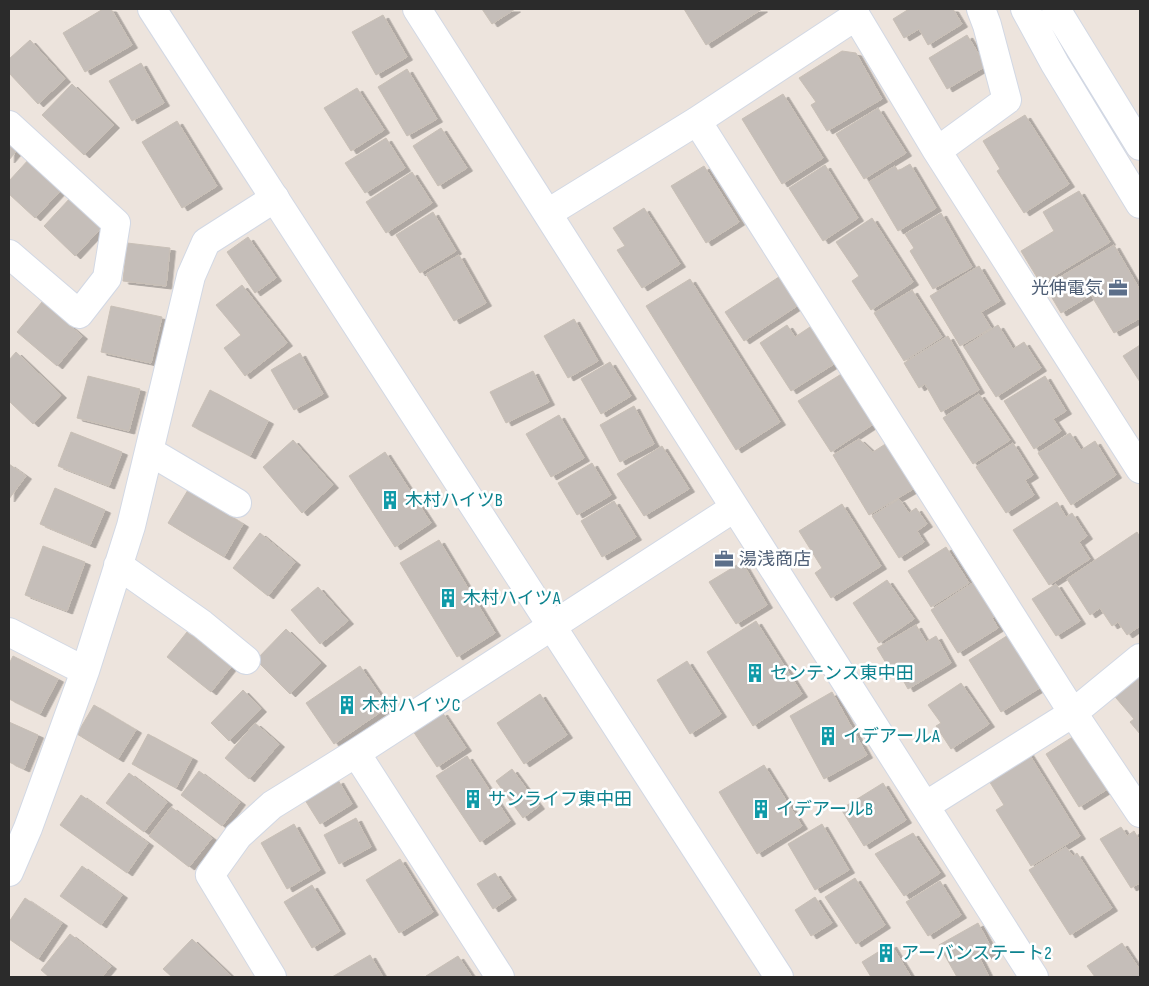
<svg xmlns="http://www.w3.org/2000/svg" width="1149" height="986" viewBox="0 0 1149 986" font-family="'Sofia Sans Condensed','Noto Sans JP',sans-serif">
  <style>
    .building { fill: #c5beb9; stroke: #c8bfb6; filter: url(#shadow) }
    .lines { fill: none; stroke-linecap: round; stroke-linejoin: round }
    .street-casing { stroke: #d2d8e4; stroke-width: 30 }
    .secondary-casing { stroke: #d2d8e4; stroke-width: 30 }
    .street { stroke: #fff; stroke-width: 28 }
    .secondary { stroke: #fff; stroke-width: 28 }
    .labels { text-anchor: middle; stroke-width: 5; stroke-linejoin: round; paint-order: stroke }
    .service-label { font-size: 18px; fill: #4e5e75; stroke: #fff; text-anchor: end }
    .culture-label { font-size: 18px; fill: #0d838f; stroke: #fff; text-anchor: start }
  </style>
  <defs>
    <filter id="shadow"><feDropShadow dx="5.5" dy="3" stdDeviation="0" flood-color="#0004"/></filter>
  </defs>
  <rect width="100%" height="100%" fill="#ede4dd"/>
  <!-- building -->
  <path class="building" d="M103 9H111L132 45 85 72 63 33Z
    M482 9H515L492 24Z
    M684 9H762L706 45Z
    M909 9H953L962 24 928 45 919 29 904 38 893 19Z
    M383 15 407 57 376 75 352 32Z
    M967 35 986 66 947 89 929 58Z
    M30 40 65 79 38 104 9 73V59Z
    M842 51 856 53 882 99 827 131 811 105 816 102 799 78Z
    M141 63 164 103 132 121 109 81Z
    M407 69 437 119 407 136 378 87Z
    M72 84 114 125 84 155 42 115Z
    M357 88 384 130 351 151 324 108Z
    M783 94 823 158 782 184 742 119Z
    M878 108 906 153 864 179 836 134Z
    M1025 115 1069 184 1024 213 997 171 1000 169 983 141Z
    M177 121 217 186 182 208 142 142Z
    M441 128 467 168 438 186 413 146Z
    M9 136 20 147 9 160Z
    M386 138 405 168 365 193 345 163Z
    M30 158 62 189 35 218 9 194V181Z
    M910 164 936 208 898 231 869 182 895 166 898 171Z
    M825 165 858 218 823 241 789 188Z
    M704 166 739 222 706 243 671 186Z
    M412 172 432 203 386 233 366 202Z
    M1079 191 1110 242 1041 284 1021 251 1054 231 1043 212Z
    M72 196 103 226 75 256 44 226Z
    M644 208 680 264 642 288 617 250 625 246 613 228Z
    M433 212 456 251 420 273 396 235Z
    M941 213 972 267 933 289 910 251 914 248 905 234Z
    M872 218 913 282 871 310 852 281 859 276 836 242Z
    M248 237 276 278 255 293 227 252Z
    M127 243 170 248 166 286 123 281Z
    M1114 245 1140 290V318L1114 333 1091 295 1061 313 1045 286Z
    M459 255 486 303 454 321 426 274Z
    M979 266 1000 301 981 312 991 328 960 346 930 296Z
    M782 275 800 304 744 341 725 312Z
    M690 279 780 422 736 450 646 306Z
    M242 285 287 343 245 376 224 348 241 335 216 305Z
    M912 290 942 337 904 361 874 313Z
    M42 302 82 336 57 366 17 332Z
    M111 306 162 317 151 363 101 352Z
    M574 319 598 361 568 378 544 336Z
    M787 325 795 337 810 327 834 364 791 391 760 343Z
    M998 325 1013 349 1024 342 1041 368 996 397 964 347Z
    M948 336 979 390 941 412 925 384 919 388 904 363Z
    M1140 345V382L1123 356Z
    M16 352 61 395 33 424 9 401V360Z
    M300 353 323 394 294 410 271 370Z
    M610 362 631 396 601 414 581 379Z
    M533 371 549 402 506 423 490 392Z
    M843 373 875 423 831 452 798 401Z
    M88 376 140 389 129 431 77 418Z
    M1045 376 1066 411 1053 419 1061 431 1034 449 1004 401Z
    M210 390 268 421 250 456 192 426Z
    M979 394 1010 440 973 464 943 418Z
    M634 406 654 444 620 462 600 425Z
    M559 415 584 458 551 477 526 434Z
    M71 432 122 452 109 486 58 466Z
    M1070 433 1081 450 1095 441 1116 475 1071 505 1038 453Z
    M859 439 873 452 887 443 915 488 869 515 833 455Z
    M293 440 333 485 302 513 263 467Z
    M1013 443 1033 475 1025 480 1034 495 1006 513 976 467Z
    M662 446 689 489 644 516 617 474Z
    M385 452 431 523 395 547 349 476Z
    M592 463 611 495 577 515 558 483Z
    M9 464 26 476 9 499Z
    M55 488 105 510 90 545 40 524Z
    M188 490 243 524 224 557 168 523Z
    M899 499 909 513 916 508 927 524 917 531 924 542 899 558 872 516Z
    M614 501 636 537 602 557 581 521Z
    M1057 502 1066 517 1072 513 1087 536 1079 542 1090 559 1049 585 1013 530Z
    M842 504 881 566 831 598 815 573 822 568 799 531Z
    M1137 532 1140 537V626L1127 635 1118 622 1112 626 1100 608 1090 615 1067 579Z
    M260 533 295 562 268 596 233 568Z
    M439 540 495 633 457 657 400 563Z
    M43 546 85 562 67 611 25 595Z
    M946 547 969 583 931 607 908 571Z
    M742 562 767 605 736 624 709 582Z
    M887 580 914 619 879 643 853 603Z
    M977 580 998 614 992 618 998 628 958 653 931 610Z
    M1056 584 1080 621 1056 636 1032 599Z
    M318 587 348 621 320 644 291 610Z
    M756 621 802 694 753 726 707 652Z
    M916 625 926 642 936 636 951 663 908 689 895 666 889 668 877 648Z
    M286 629 321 663 290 694 256 660Z
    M187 632 231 667 211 692 167 657Z
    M1013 632 1046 684 1001 712 969 660Z
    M13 656 58 679 40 714 9 699V664Z
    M687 661 721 714 690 734 657 680Z
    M360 666 388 707 334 744 306 703Z
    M1140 668V734L1130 722 1134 719 1111 692Z
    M961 683 989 724 951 749 936 726 941 723 928 705Z
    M243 690 261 709 229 741 211 723Z
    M832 692 867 755 824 779 790 716Z
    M540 694 567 735 524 764 497 723Z
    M94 705 136 730 118 759 77 734Z
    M442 712 466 748 437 767 413 731Z
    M9 722 38 735 24 769 9 762Z
    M255 723 279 744 249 779 225 758Z
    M1082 731 1114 785 1079 807 1046 754Z
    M148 734 192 758 176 788 132 764Z
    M1024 746 1080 836 1031 866 996 810 1004 805 986 776Z
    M467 756 510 821 480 842 436 776Z
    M764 765 802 826 757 854 719 792Z
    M512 769 539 806 523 818 496 781Z
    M199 771 240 802 222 826 181 795Z
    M129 773 167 802 144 832 106 803Z
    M338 780 352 804 320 824 305 800Z
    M883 783 906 820 864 846 841 809Z
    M81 795 148 843 127 873 60 825Z
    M171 807 212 838 189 867 149 836Z
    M356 818 371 847 339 864 324 835Z
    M294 824 320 870 287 889 261 843Z
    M822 824 849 870 815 890 788 844Z
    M1121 827 1127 836 1134 831 1140 841V883L1131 888 1100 839Z
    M913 833 940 873 904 896 875 854Z
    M1066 847 1073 856 1077 853 1112 908 1070 935 1029 870Z
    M400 859 433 912 399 933 366 880Z
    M82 866 122 895 101 925 60 896Z
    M495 873 511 897 493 909 477 884Z
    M855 878 885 925 856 944 825 897Z
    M940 881 961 915 928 936 906 902Z
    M312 885 340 931 312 948 284 902Z
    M815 897 832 923 811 936 795 910Z
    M25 898 62 923 38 959 9 939V922Z
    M978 923 993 951 980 959 989 977H957L939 945Z
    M70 934 111 966 102 977H49L41 970Z
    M192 939 232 977H172L163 969Z
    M1122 943 1140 970V977H1095L1087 966Z
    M891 944 911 977H871L862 962Z
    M370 955 383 977H332Z
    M458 956 472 977H427L426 976Z"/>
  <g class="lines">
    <!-- street casing -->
    <g class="street-casing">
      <path id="street" d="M417 9 1034 977
        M1025 9 1055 64 1140 204
        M1056 9 1140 146
        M697 121 1073 713 1140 813
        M9 125 116 223 107 278 79 314 9 254
        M937 151 1007 100 987 25 981 9
        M548 213 697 121 856 16 937 151 1140 469
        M149 451 237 503
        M118 565 202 624 246 660
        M9 632 85 671
        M356 753 500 977
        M925 806 1073 713 1140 658
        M9 872 28 828 85 671 131 526 191 276 206 242 275 198
        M272 977 210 875 238 836 272 805 356 753 734 508"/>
    </g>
    <!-- secondary casing -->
    <g class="secondary-casing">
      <path id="secondary" d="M152 9 779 977"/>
    </g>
    <!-- street -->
    <use href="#street" class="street"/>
    <!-- secondary -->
    <use href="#secondary" class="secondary"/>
  </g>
  <!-- icons -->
  <defs>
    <g id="office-bare" transform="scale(1.5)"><path d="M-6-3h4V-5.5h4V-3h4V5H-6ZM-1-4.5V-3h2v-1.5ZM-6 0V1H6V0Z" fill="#5c6f8a" stroke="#fff" stroke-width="2.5" paint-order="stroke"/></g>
    <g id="building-bare" transform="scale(1.5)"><path d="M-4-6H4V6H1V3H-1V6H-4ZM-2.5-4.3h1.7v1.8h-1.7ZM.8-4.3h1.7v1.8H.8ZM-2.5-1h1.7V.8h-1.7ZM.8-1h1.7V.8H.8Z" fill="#0f9aa8" stroke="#fff" stroke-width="2.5" paint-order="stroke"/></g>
  </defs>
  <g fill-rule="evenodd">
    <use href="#office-bare" x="1118" y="288"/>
    <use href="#building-bare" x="390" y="500"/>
    <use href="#office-bare" x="724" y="559"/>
    <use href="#building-bare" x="448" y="598"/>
    <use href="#building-bare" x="755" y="673"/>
    <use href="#building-bare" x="347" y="705"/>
    <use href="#building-bare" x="828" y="736"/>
    <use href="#building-bare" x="473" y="799"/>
    <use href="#building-bare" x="761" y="809"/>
    <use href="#building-bare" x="886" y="953"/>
  </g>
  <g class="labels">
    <!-- service labels -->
    <g class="service-label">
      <text x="1103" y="294">光伸電気</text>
      <text x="739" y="565" text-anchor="start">湯浅商店</text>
    </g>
    <!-- culture labels -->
    <g class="culture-label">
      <text x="405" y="506">木村ハイツB</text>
      <text x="463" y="604">木村ハイツA</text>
      <text x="770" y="679">センテンス東中田</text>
      <text x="362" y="711">木村ハイツC</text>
      <text x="843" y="742">イデアールA</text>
      <text x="488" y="805">サンライフ東中田</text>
      <text x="776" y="815">イデアールB</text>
      <text x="901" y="959">アーバンステート2</text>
    </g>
  </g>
  <!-- border -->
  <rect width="1149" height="986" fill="none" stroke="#2b2b2b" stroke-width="20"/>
</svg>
